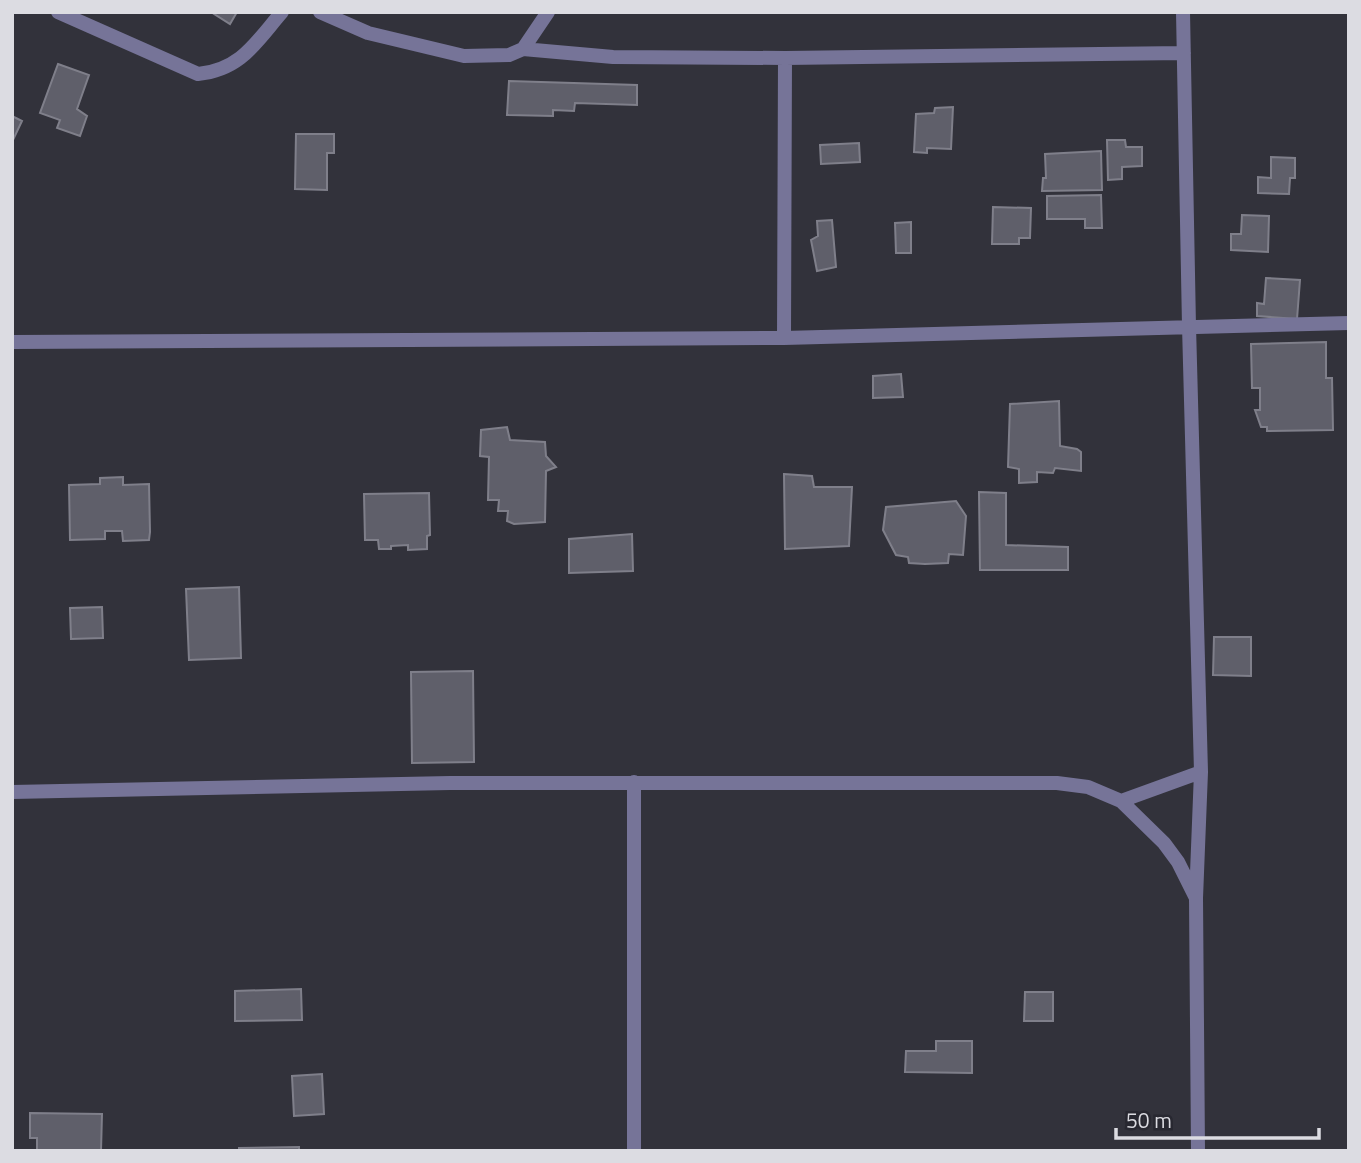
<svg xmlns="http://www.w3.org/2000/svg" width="1361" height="1163" viewBox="0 0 1361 1163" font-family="'Titillium Web',sans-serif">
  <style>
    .building { fill: #5f5f6a; stroke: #7f7f8a; stroke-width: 2 }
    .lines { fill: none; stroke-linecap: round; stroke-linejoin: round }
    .minor { stroke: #767498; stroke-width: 14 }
  </style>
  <rect width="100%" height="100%" fill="#32323b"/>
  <!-- building -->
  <path class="building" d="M211 12H237L230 24Z
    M58 64 89 75 77 109 87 116 80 136 57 128 60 120 40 113Z
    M509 81 637 85V105L575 103 574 111 553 110V116L507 115Z
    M953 107 951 149 927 148V153L914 152 916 114 934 113 935 108Z
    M12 116 22 121 12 142Z
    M296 134H334V153H327V190L295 189Z
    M1107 140H1125L1126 147H1142V166L1122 167V179L1108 180Z
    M859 143 860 162 821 164 820 145Z
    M1101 151 1102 190 1042 191 1043 178H1046L1045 154Z
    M1271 157 1295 158V178H1290L1289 194 1258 193V177L1271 178Z
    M1101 195 1102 228H1085V219H1047V196Z
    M993 207 1031 208 1030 238H1019V244H992Z
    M1242 215 1269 216 1268 252 1231 250V234H1241Z
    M832 220 836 267 817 271 811 240 818 236 817 221Z
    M911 222V253H896L895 223Z
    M1266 278 1300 280 1297 319 1257 316V303L1264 304Z
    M1326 342V378H1332L1333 430 1267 431V427H1261L1255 410H1260V388H1252L1251 344Z
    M901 374 903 397 873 398V376Z
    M1059 401 1060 446 1077 449 1081 452V471L1055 468 1053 473 1037 472V482L1019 483V469L1008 467 1010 404Z
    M507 427 510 440 545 442 546 456 556 467 546 471 545 522 514 524 507 521 508 511H498L499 500H488L489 457 480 456 481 430Z
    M784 474 812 476 814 487H852L849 546 785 549Z
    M123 477V485L149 484 150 532 149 540 123 541 122 531H105V539L70 540 69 485 100 484V478Z
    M979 492 1006 493V545L1068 547V570H980Z
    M429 493 430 535 427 536V549L408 550V545L391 546V549H379L378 540H365L364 494Z
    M956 501 966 516 963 555 949 554 948 563 925 564 909 563 908 557 896 555 883 530 886 507Z
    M632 534 633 571 569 573V539Z
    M239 587 241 658 189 660 186 589Z
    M102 607 103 638 71 639 70 608Z
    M1214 637H1251V676L1213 675Z
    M473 671 474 762 412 763 411 672Z
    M301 989 302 1020 235 1021V991Z
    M1025 992H1053V1021H1024Z
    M936 1041H972V1073L905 1072 906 1051H936Z
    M322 1074 324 1114 294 1116 292 1076Z
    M30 1113 102 1114 101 1151H37V1138H30Z
    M299 1147V1151H239V1148Z"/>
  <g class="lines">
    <!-- minor -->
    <path class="minor" d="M58 12 198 74C241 70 256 42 282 12
      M320 12 368 33 464 56 509 55 523 49 613 57 785 58 1184 53
      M1183 12 1189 326 1201 772 1196 898 1198 1151
      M523 49 548 12
      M784 338 785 58
      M12 342 784 338 1349 323
      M12 792 450 783H1057L1088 787 1121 801 1164 843 1178 862 1196 898
      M1121 801 1201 772
      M634 1151V782"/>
  </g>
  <!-- border -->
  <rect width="1361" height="1163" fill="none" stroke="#dcdce2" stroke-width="28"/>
  <!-- scale -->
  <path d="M1116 1128v10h203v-10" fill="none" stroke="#dcdce2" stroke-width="3.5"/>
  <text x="1126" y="1128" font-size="21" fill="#dcdce2" stroke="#282831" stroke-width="5" paint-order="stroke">50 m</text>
</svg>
